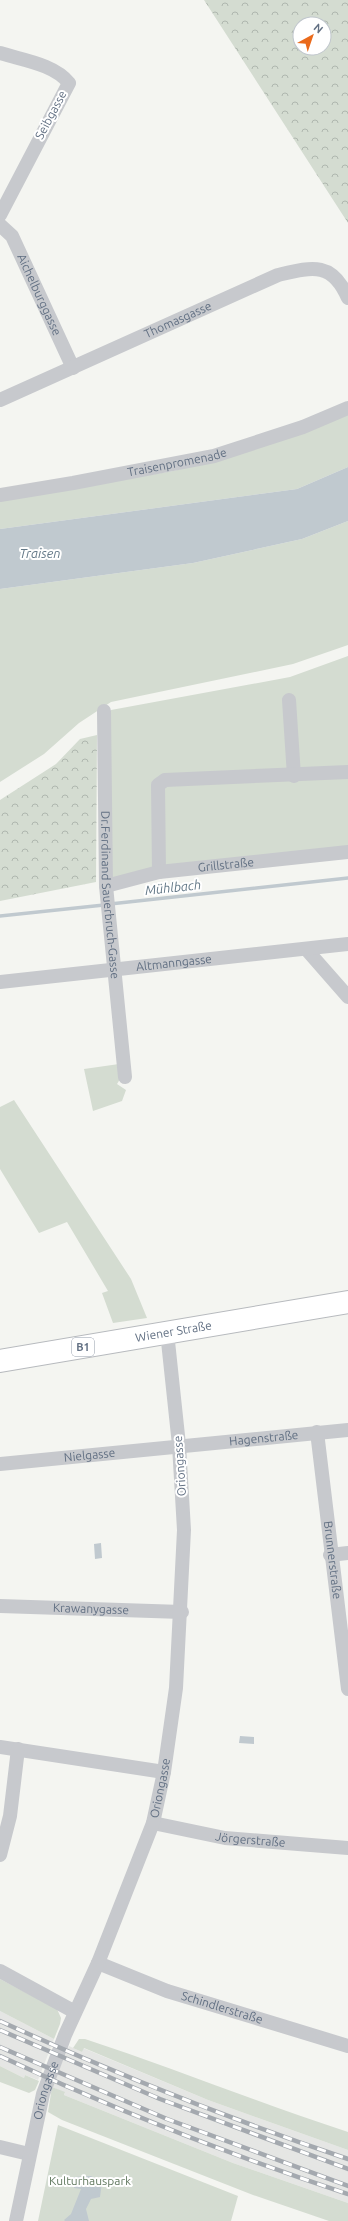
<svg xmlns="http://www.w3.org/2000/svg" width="348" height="2221" viewBox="0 0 348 2221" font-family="Ubuntu,sans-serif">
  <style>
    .built { fill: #e5e6e4 }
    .green { fill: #d4dcd1 }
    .forest { fill: url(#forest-crowns); fill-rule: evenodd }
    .water { fill: #c0c9cf }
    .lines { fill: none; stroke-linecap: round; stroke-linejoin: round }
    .stream { stroke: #c0c9cf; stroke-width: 3.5 }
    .primary-casing { stroke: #b7babe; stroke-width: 24 }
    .street { stroke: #c7c9cd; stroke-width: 14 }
    .primary { stroke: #fff; stroke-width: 22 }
    .rail-casing { stroke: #a4a9af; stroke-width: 4.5 }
    .rail { stroke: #fff; stroke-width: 3; stroke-dasharray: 9; stroke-linecap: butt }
    .labels { text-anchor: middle; stroke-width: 4; stroke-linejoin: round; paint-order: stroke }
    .shield { fill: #fff; stroke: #919ba8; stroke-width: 1 }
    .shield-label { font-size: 11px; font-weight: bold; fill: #627083 }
    .street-label { font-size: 12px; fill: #627083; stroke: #fff }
    .park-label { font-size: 12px; fill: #637a61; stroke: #fff }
    .water-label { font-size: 13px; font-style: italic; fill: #637887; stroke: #fff }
  </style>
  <defs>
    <pattern id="forest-crowns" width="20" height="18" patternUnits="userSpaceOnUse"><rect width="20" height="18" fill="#d4dcd1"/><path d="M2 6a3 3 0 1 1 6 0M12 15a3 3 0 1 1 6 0" fill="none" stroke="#afb7af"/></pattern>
  </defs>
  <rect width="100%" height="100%" fill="#f4f5f1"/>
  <!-- built -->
  <path class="built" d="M0 2011 54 2039 38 2080 25 2075 24 2078 0 2066Z
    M69 2046 82 2052 83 2048 208 2100 348 2150V2203L233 2163 64 2095 65 2093 52 2087Z"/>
  <!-- green -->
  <path class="green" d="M348 414V467L297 489 0 529V501L173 471 225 458Z
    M348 521V645L293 664 111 702 79 723 44 754 0 782V589L193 563 302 539Z
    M348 656V858L158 878 102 891 111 710 290 677Z
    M119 1064 122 1076 117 1084 126 1090 122 1101 93 1111 84 1069Z
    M14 1100 131 1279 147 1318 113 1323 102 1293 108 1291 67 1222 39 1233 0 1169V1107Z
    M0 1979 57 2009 61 2018 60 2024 54 2039 0 2011Z
    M79 2039H85C173 2068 259 2103 348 2132V2150L208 2100 84 2048 82 2052 73 2048Z
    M0 2066 24 2078 25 2075 39 2081 35 2090 29 2093 0 2082Z
    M52 2087 65 2092 64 2095 233 2163 348 2203V2221H329L253 2195 62 2120 48 2112Z
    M58 2125 238 2196 231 2221H38Z"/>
  <!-- forest -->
  <path class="forest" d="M204 0H348V223ZM300 24H324V48H300Z
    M97 735 96 882 0 901V800L56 764 80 739Z"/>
  <!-- water -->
  <path class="water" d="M348 467V521L302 539 193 563 0 589V529L297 489Z
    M101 1543 102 1558 95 1559 94 1544Z
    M240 1736 254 1737V1744L239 1743Z
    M91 2176 102 2182 100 2197 91 2199 86 2209 89 2221H65L64 2220 71 2214 81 2189 74 2188V2177Z"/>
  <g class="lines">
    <!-- stream -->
    <path class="stream" d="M110 904 348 878
      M0 916 104 905"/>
    <!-- primary casing -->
    <g class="primary-casing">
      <g id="primary">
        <path id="s13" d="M0 1361 348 1302"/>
      </g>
    </g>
    <!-- street -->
    <g class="street">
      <path d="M0 53C22 60 54 64 69 83L0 215"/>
      <path id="s1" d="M0 225 12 236 73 368"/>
      <path id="s2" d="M0 400 278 275C312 267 332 261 348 298"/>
      <path id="s3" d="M0 495 73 483 214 456 303 427 348 408"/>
      <path d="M289 700 294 776"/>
      <path id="s4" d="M104 711 106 886 125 1077"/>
      <path d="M159 872 158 785 165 780 348 772"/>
      <path id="s5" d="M106 886 159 872 348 852"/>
      <path d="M306 949 348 997"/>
      <path id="s6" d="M0 982 348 944"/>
      <path id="s7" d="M317 1432 348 1689"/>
      <path id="s8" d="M0 1464 348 1430"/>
      <path d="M330 1555 348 1553"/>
      <path id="s9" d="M0 1606 182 1612"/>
      <path d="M0 1747 164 1772"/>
      <path id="s10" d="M153 1823 225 1838 348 1848"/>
      <path d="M0 1855 10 1816 18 1749"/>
      <path id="s11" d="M98 1963 167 1991 348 2046"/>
      <path d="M0 1971 75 2012"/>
      <path d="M0 2147 29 2154"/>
      <path id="s12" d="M16 2221 43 2094 65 2035 98 1963 153 1823 164 1772 176 1688 184 1530 179 1445 167 1332"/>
    </g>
    <!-- primary -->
    <use href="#primary" class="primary"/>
    <!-- rail casing -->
    <g class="rail-casing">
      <path id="rail" d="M0 2021C113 2073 230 2119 348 2159
        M0 2030 160 2099 348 2169
        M0 2047 167 2119 348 2186
        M0 2056C113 2109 230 2155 348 2194"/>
    </g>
    <!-- rail -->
    <use href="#rail" class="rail"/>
  </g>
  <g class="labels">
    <!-- shield labels -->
    <rect class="shield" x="72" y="1338" width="22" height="18" rx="3"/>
    <g class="shield-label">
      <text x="83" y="1351">B1</text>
    </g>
    <!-- street labels -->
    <g class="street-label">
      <text transform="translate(51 115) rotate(-62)" y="4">Seibgasse</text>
      <text dy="4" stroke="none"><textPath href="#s1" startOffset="81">Aichelburggasse</textPath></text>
      <text dy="4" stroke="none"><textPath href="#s2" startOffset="195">Thomasgasse</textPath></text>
      <text dy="4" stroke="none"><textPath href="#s3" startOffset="180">Traisenpromenade</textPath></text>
      <text dy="4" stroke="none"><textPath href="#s5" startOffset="122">Grillstraße</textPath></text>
      <text dy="4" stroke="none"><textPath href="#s4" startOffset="184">Dr.Ferdinand Sauerbruch-Gasse</textPath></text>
      <text dy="4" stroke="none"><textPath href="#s6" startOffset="175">Altmanngasse</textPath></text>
      <text dy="4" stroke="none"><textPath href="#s13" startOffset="176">Wiener Straße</textPath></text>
      <text dy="4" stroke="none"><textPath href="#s8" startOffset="265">Hagenstraße</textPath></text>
      <text dy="4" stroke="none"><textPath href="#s8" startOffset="90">Nielgasse</textPath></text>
      <text transform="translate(180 1466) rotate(-94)" y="4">Oriongasse</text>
      <text dy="4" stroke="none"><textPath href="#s7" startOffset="129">Brunnerstraße</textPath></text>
      <text dy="4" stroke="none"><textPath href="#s9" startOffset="91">Krawanygasse</textPath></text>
      <text dy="4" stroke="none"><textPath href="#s12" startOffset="458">Oriongasse</textPath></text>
      <text dy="4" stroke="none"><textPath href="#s10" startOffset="99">Jörgerstraße</textPath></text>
      <text dy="4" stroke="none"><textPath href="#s11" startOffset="132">Schindlerstraße</textPath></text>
      <text dy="4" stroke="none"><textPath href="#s12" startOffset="134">Oriongasse</textPath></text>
    </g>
    <!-- park labels -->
    <g class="park-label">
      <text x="90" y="2185">Kulturhauspark</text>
    </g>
    <!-- water labels -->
    <g class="water-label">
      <text x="40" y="558">Traisen</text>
      <text transform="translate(173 887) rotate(-6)" y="5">Mühlbach</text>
    </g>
  </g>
  <!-- north arrow -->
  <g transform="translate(312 36) rotate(40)"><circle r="19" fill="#ffffff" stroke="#c0c6cd"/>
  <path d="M0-3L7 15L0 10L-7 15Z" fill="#ea6a1b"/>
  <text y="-6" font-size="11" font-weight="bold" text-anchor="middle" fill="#627083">N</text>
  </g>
</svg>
